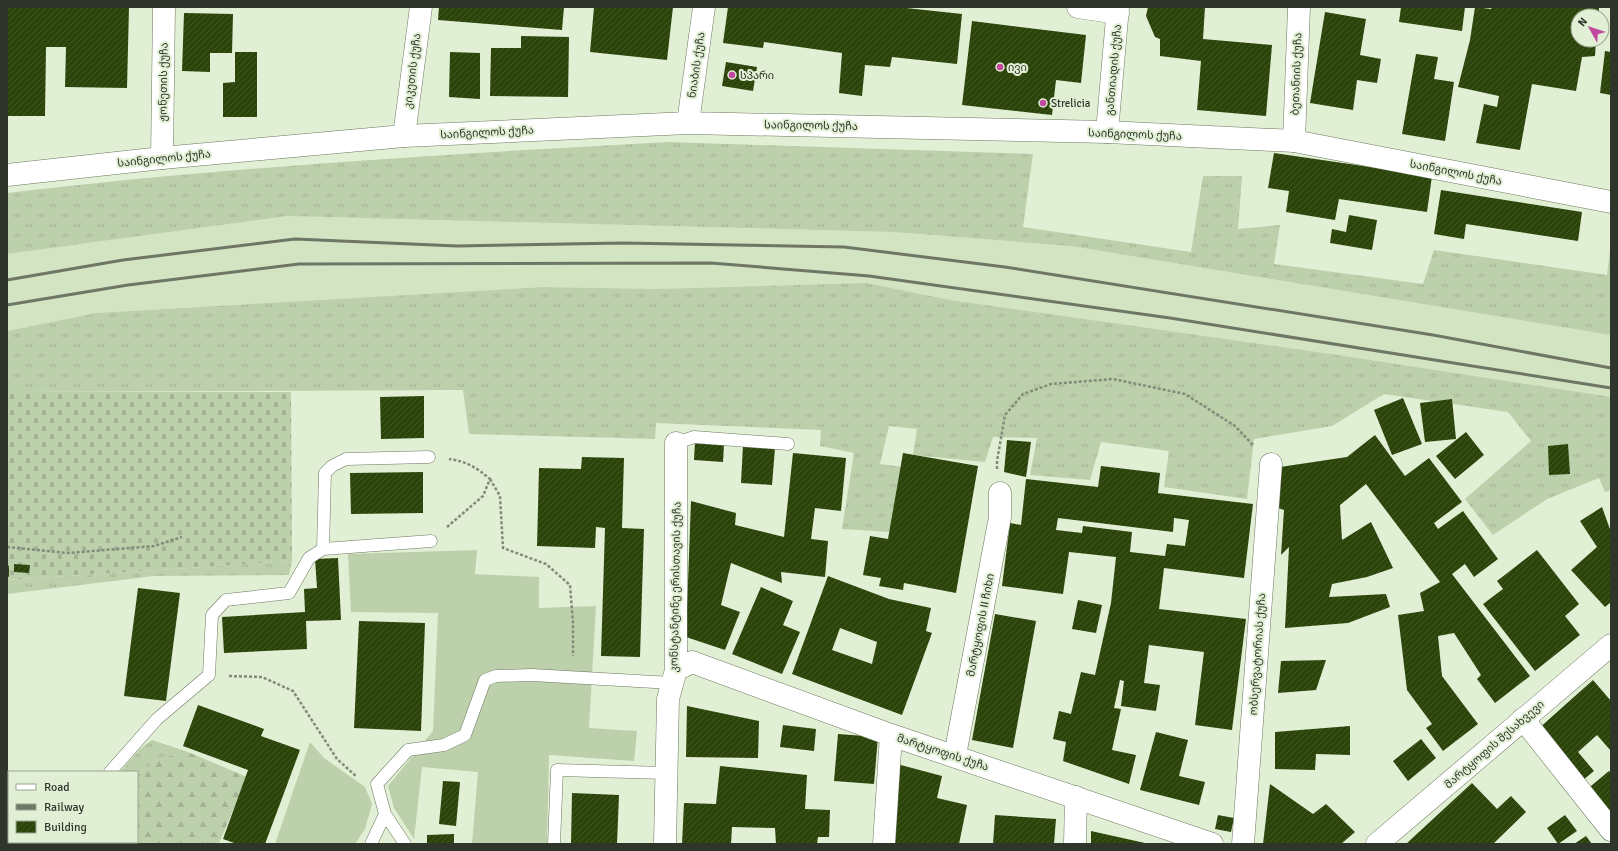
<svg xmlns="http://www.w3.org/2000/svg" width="1618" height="851" viewBox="0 0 1618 851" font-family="Signika,'Noto Sans Georgian',sans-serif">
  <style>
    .built { fill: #d3e4c3 }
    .grass { fill: url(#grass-tufts) }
    .forest { fill: url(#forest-firs) }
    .cemetery { fill: url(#cemetery-stones) }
    .garden { fill: #bcd0ab }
    .building { fill: url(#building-hatch); fill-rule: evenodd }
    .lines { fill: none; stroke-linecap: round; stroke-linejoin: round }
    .service-casing { stroke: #6c7860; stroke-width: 13 }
    .minor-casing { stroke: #6c7860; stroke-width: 23 }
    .tertiary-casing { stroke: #6c7860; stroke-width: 23 }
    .path { stroke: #818b79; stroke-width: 2.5; stroke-dasharray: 3 2; stroke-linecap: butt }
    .service { stroke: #fff; stroke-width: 12 }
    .minor { stroke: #fff; stroke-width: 22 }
    .tertiary { stroke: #fff; stroke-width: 22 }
    .rail { stroke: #6e7666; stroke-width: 3 }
    .poi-dot { fill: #c0499f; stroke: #e1efd4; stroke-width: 1.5 }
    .labels { text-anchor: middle; stroke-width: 4; stroke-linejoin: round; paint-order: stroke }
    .street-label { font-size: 11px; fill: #30352b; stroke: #e1efd4 }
    .poi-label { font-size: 11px; fill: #30352b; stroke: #e1efd4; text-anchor: start }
  </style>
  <defs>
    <pattern id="grass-tufts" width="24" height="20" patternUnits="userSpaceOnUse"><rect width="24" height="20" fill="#bcd0ab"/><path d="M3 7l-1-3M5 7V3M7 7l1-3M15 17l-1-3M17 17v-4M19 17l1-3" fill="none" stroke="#a2b393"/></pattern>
    <pattern id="forest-firs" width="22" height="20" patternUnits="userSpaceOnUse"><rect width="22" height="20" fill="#bcd0ab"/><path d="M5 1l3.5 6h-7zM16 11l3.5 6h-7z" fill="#a2b393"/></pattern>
    <pattern id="cemetery-stones" width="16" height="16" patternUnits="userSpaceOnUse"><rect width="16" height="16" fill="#bcd0ab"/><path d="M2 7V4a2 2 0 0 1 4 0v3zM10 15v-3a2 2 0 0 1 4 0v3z" fill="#a2b393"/></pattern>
    <pattern id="building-hatch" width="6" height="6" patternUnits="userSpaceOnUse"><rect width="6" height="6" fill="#2b440a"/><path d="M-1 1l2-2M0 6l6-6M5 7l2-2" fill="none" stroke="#425725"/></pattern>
  </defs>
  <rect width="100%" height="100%" fill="#e1efd4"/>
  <!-- built -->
  <path class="built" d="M287 216 893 232 1071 246 1611 335V397L1332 354 950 300 867 283 655 289 543 287 96 313 7 331V254Z"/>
  <!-- grass -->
  <path class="grass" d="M669 142 1033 154 1023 227 1191 252 1203 176H1242L1238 229 1280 225 1274 264 1423 284 1434 250 1607 275 1611 241V335L1071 246 893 232 287 216 7 254V193C227 167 448 154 669 142Z
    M867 283 950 300 1332 354 1611 397V490L1605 492 1599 478 1547 499 1493 535 1465 499 1531 441 1508 412 1384 394 1332 426 1254 439 1247 499 1164 487 1169 451 1101 442 1090 480 1030 475 1037 438 993 437 985 462 913 455 917 429 889 426 880 464 903 467 890 532 842 529 854 453 820 446 821 430 656 423 655 439 469 434 463 390 7 392V331L96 313 543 287 655 289Z
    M292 561 289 575 154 576 7 594V580Z
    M152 740 188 752 169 757 141 778 137 796V772H120L140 749Z
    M60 842H130L131 844H58Z"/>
  <!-- forest -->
  <path class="forest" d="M188 752 247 777 219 843 206 838 203 844H131L130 842H137C137 819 131 783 150 765 157 759 178 754 188 752Z"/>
  <!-- cemetery -->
  <path class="cemetery" d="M7 392H291L292 561 7 580Z"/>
  <!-- garden -->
  <path class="garden" d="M477 550 475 574 539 577V608L596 606 589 728 637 731 634 761 549 755 547 844H472L478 772 422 767 414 839 394 808 388 786 433 731 438 613 351 612 348 554Z
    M310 742 324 758 365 787 372 804 365 829 355 844H275Z
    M206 838 222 844H203Z"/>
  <!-- building -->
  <path class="building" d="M7 7H129L127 88 65 87 66 47H46L45 116H7Z
    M439 7H564L562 30 438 20Z
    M594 7H673L667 60 590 52Z
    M728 7H897L962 14 957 64 892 57 890 67 865 65 862 96 839 93 842 53 764 42 763 48 723 43Z
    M1148 7H1205L1203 39 1272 45 1266 116 1197 110 1201 61 1160 56V39L1155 37 1146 16Z
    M1401 7H1465L1462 31 1399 22Z
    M1475 7 1491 9 1492 7H1599V16H1578V40H1596L1595 56 1582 57 1576 91 1532 84 1520 150 1476 143 1484 104 1497 107 1499 96 1458 87 1470 40Z
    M1325 12 1366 19 1360 55 1381 59 1377 83 1357 80 1353 110 1310 103Z
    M184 13 233 14 232 53H210V72L182 71Z
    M972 21 1086 35 1081 83 1056 80 1052 115 962 105Z
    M521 36 569 37 568 97 490 96 491 48H521Z
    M1605 51 1611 52V95L1600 93Z
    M235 52H257V117H223V83L235 82Z
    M450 52 480 53V99L449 97Z
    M1416 54 1438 57 1434 79 1454 82 1445 141 1402 134Z
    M726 62 757 67 753 91 722 86Z
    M1274 153 1432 176 1427 212 1339 199 1335 220 1286 212 1289 191 1268 188Z
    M1441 190 1582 212 1578 241 1466 224 1464 239 1434 234Z
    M1349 215 1377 220 1372 250 1330 243 1332 229 1346 232Z
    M424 396V438L381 439 380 397Z
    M1403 398 1422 444 1392 455 1374 410Z
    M1452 399 1456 439 1425 442 1420 403Z
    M1466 432 1484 455 1455 479 1436 456Z
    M1375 435 1405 476 1429 458 1462 502 1434 523 1438 529 1463 511 1498 559 1474 577 1465 564 1452 574 1530 676 1495 703 1477 679 1481 675 1454 633 1438 636 1442 676 1478 724 1443 751 1426 728 1432 724 1407 690 1398 615 1424 611 1420 593 1440 582 1366 484 1340 505 1342 540 1371 522 1393 568 1367 577 1332 584 1329 597 1386 594 1390 607 1348 623 1285 628 1289 547 1281 555 1284 510 1275 507 1280 467 1347 457Z
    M1007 440 1031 442 1026 477 1004 472Z
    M695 442 724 444 723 462 694 460Z
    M1568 444 1570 474 1549 475 1548 446Z
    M743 445 775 448 772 485 741 483Z
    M793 453 846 458 841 511 815 508 811 539 828 541 825 577 781 572 782 583 731 563 721 605 740 612 725 650 686 637 691 501 736 513 735 525 784 537Z
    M903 453 978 466 956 593 904 583 903 590 879 586 881 578 863 575 870 536 888 539Z
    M582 457 624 458 622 528 644 529 640 657 601 656 605 528 596 527 595 548 537 546 539 468 581 469Z
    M1101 466 1160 473 1158 493 1253 504 1244 578 1164 568 1159 609 1246 619 1232 730 1195 725 1204 652 1149 645 1144 683 1160 685 1156 711 1121 706 1124 681 1120 680 1114 708 1121 709 1112 750 1136 755 1129 784 1063 761 1066 742 1053 739 1059 711 1071 714 1081 672 1095 675 1111 603 1116 557 1069 552 1063 594 1002 586 1010 523 1021 525 1026 479 1098 487ZM1058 518 1173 532 1174 518 1189 520 1185 546 1167 544 1165 556 1130 552 1132 532 1083 526 1082 533 1056 530Z
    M423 472V513L351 514 350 473Z
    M1602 507 1611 532V602L1605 607 1571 570 1597 547 1580 521Z
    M1537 550 1579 604 1565 616 1580 635 1535 671 1483 604 1503 589 1497 581Z
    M338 558 341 620 306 621 307 649 224 653 222 617 305 612 304 589 317 588 315 559Z
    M14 564 30 565 29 573 14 572Z
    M7 565 9 566V577L7 576Z
    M828 576 889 599 931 608 926 631 932 633 902 715 792 674ZM840 628 877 642 872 664 832 650Z
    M761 587 793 601 783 625 800 632 782 674 732 654Z
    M138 588 180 593 166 701 124 696Z
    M1078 600 1102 605 1096 633 1072 629Z
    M995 614 1036 621 1013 748 972 740Z
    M359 621 425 623 421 731 354 728Z
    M1326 660 1316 690 1278 693 1281 661Z
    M1593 680 1611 701V751L1597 735 1578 752 1594 771 1582 781 1537 730Z
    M198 705 264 729 261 736 300 750 265 844H237L223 839 248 770 183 746Z
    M687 706 759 721 758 758 686 757Z
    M783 725 816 729 814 751 780 747Z
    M1350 726V755L1316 754 1315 770 1275 769V732Z
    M1156 732 1188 740 1179 776 1205 782 1199 805 1140 790Z
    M838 734 878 737 874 784 834 781Z
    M1421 739 1436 758 1408 781 1393 761Z
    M897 764 942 776 937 798 967 805 959 844H890Z
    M720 766 807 775 805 809 830 810 829 837H818L817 844H776L775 828 732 827 731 844H682L684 803 716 804Z
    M1609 771 1611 773V820L1585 791Z
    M443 781 460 782 456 826 439 824Z
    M1472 783 1497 809 1511 796 1526 812 1493 844H1406Z
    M1270 784 1313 814 1326 804 1355 832 1341 844H1263Z
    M572 793 619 795 617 844H571Z
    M995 815 1056 819 1054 844H993Z
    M1218 815 1234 818 1231 832 1215 829Z
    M1565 815 1577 831 1558 844 1547 828Z
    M1091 831 1145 843V844H1091Z
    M454 834V844H427V835Z
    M1586 836 1592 844H1574Z"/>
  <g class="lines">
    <!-- service casing -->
    <g class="service-casing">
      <path id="service" d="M676 443 694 437 788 444
        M323 549 325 473 332 466 346 459 429 457
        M110 772 157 719 209 675 212 615 226 600 289 593 309 558 323 549 431 541
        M47 844 49 842
        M371 844 385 814
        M405 844 385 814 377 784 408 750 444 745 465 735 485 680 496 676 532 675 672 683
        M554 844 557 770 666 773"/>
    </g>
    <!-- minor casing -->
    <g class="minor-casing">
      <path id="minor" d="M1078 7 1118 13
        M1107 132 1118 7
        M404 136 421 7
        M1294 141 1299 7
        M162 158 164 7
        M676 670 692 662 891 735 1212 844
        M1523 719 1611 830
        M955 755 1000 517V493
        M665 844 668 699 676 670V443
        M884 844 891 735
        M1075 844 1076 797
        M1243 844 1271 464"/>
    </g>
    <!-- tertiary casing -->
    <g class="tertiary-casing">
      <path id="tertiary" d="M688 123 704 7
        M7 175 162 158 404 136 688 123 1107 132 1294 141 1611 202
        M1377 844 1611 645"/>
    </g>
    <!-- path -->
    <path class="path" d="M997 469V461L1005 415 1023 394 1051 384 1113 379 1185 394 1235 426 1254 446
      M490 479 500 496 503 548 546 564 570 585 573 623V656
      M447 527 483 496 490 479C477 468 466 461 449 459
      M7 547 68 553 154 546 182 537
      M229 676 262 677 293 691 337 759 357 777"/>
    <!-- service -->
    <use href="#service" class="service"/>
    <!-- minor -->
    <use href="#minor" class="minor"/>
    <!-- tertiary -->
    <use href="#tertiary" class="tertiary"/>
    <!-- rail -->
    <path class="rail" d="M7 280 123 260 295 239 457 246 623 243 844 247 1005 267 1433 335 1611 368
      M7 305 128 285 299 264 711 263 869 276 1170 318 1611 388"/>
  </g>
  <!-- markers -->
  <g class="poi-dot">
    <circle cx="1000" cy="67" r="4"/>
    <circle cx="732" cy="75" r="4"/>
    <circle cx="1043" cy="103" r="4"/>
  </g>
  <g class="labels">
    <!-- street labels -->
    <g class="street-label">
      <text transform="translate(696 65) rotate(-82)" y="4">ნიაბის ქუჩა</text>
      <text transform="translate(1113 70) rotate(-85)" y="4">განთიადის ქუჩა</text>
      <text transform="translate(412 71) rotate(-83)" y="4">კიკეთის ქუჩა</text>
      <text transform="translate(1296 74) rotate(-88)" y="4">ბეთანიის ქუჩა</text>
      <text transform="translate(163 82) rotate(-89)" y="4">ჟონეთის ქუჩა</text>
      <text transform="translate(811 125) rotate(1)" y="4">საინგილოს ქუჩა</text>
      <text transform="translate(487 132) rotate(-3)" y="4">საინგილოს ქუჩა</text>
      <text transform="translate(1135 134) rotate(2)" y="4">საინგილოს ქუჩა</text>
      <text transform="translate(164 158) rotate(-6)" y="4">საინგილოს ქუჩა</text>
      <text transform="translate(1456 172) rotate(11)" y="4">საინგილოს ქუჩა</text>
      <text transform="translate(675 587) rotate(-89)" y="4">კონსტანტინე ერისთავის ქუჩა</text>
      <text transform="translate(980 625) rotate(-79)" y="4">მარტყოფის II ჩიხი</text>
      <text transform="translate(1257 654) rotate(-86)" y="4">ობსერვატორიას ქუჩა</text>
      <text transform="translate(1494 744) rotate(-41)" y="4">მარტყოფის შესახვევი</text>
      <text transform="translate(943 752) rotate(18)" y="4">მარტყოფის ქუჩა</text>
    </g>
    <!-- poi labels -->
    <g class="poi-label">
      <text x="1008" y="71">ივი</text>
      <text x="740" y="79">სპარი</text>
      <text x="1051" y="107">Strelicia</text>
    </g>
  </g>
  <!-- border -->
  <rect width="1618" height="851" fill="none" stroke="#30352b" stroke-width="16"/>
  <!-- legend -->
  <rect x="8" y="771" width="130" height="72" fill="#e1efd4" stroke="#9aa590"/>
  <rect x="16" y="784" width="20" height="6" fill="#ffffff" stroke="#9aa590"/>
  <text x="44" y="791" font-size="12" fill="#30352b">Road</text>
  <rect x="16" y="804" width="20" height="6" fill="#6e7666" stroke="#9aa590"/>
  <text x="44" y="811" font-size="12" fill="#30352b">Railway</text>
  <rect x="16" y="821" width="20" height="12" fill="url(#building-hatch)" stroke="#9aa590"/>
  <text x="44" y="831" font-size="12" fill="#30352b">Building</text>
  <!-- north arrow -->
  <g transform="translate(1590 28) rotate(309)"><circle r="19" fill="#e1efd4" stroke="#9aa590"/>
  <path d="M0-3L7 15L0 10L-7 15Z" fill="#c0499f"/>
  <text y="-6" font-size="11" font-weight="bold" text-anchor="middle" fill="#30352b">N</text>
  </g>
</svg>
